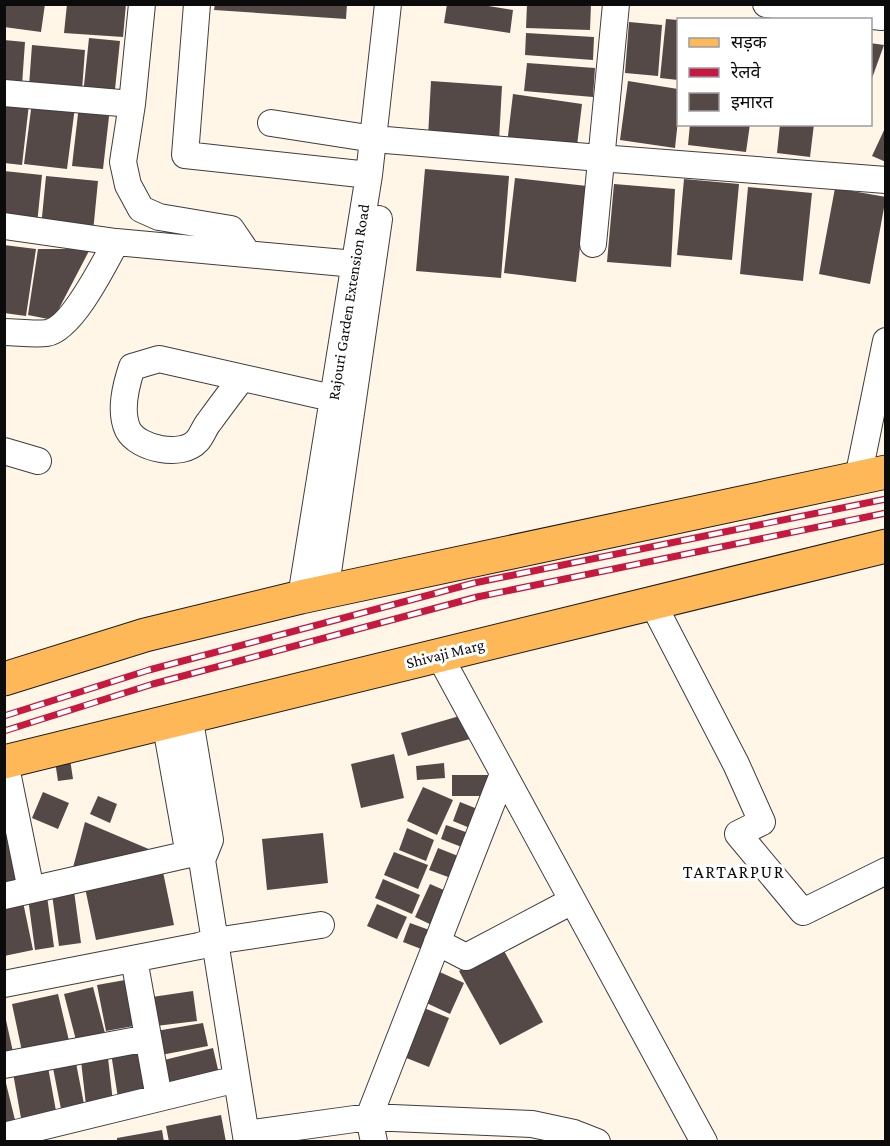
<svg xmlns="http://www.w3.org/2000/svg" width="890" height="1146" viewBox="0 0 890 1146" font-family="'Crimson Pro','Noto Sans Devanagari',serif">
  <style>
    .building { fill: #544946 }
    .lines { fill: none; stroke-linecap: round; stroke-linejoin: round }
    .minor-casing { stroke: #3e3e3e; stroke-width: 28 }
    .major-casing { stroke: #1c1c1c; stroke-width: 35 }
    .minor { stroke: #fff; stroke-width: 26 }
    .major { stroke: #ffb858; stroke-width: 33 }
    .rail-casing { stroke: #c51940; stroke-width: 7 }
    .rail { stroke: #fff; stroke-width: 4.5; stroke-dasharray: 14; stroke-linecap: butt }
    .labels { text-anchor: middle; stroke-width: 6; stroke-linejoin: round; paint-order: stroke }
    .street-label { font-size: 16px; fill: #0b0b0b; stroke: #fff }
    .neighbourhood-label { font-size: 18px; letter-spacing: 1.5px; fill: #0b0b0b; stroke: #fff }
  </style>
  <rect width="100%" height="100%" fill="#fff6e8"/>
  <!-- building -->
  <path class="building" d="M4 4H45L41 32 4 27Z
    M67 4H126L123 37 64 33Z
    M215 4H347L346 19 214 10Z
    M447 4H476L513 10 510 33 444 23Z
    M527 4H591L590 30 526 28Z
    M666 19 678 20V80L660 78Z
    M629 22 662 25 658 76 625 73Z
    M526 33 594 37 593 60 525 55Z
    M89 38 120 41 114 99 83 95Z
    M4 40 25 42 22 85 4 84Z
    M870 43 884 45 871 81H870Z
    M32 45 85 50 82 90 29 86Z
    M527 63 595 68 593 97 524 91Z
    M431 81 502 86 499 141 428 137Z
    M628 81 678 89V120L675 148 620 140Z
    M513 94 582 104 576 154 507 144Z
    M4 101 29 104 22 165 4 163Z
    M32 102 75 107 67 169 24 164Z
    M79 105 110 108 103 169 72 166Z
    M690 124H750L746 152 688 145Z
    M780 124H814L810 157 777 153Z
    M886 126V162L872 156Z
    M425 169 509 176 501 278 416 271Z
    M4 171 42 175 37 224 4 220Z
    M46 176 98 181 93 232 41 227Z
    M515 178 587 186 576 282 504 273Z
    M684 179 739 184 732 260 677 255Z
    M614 184 675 189 671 267 607 262Z
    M748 187 812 193 803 281 740 274Z
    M835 188 886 197 870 284 819 274Z
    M4 245 36 249 26 316 4 313Z
    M38 249H90L53 320 28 315Z
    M463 715 470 739 408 756 401 733Z
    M394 754 404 798 361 808 351 764Z
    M70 759 73 779 58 781 55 761Z
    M444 763 445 778 417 780 416 766Z
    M452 775H492V796H452Z
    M423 787 453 800 437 835 407 821Z
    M43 792 69 803 58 829 32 818Z
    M98 796 117 804 110 823 90 814Z
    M460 802 485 812 477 831 453 821Z
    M85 822 151 850 71 875Z
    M446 825 477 836 472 851 441 839Z
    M407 828 434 840 426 861 399 850Z
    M15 833 24 882 4 886V834Z
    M323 833 328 883 267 890 262 839Z
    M438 848 468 860 459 881 429 870Z
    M394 852 428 865 418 889 384 875Z
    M162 867 174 925 96 940 84 883Z
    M383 879 420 895 412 914 375 898Z
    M430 884 453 894 438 928 415 917Z
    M74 891 81 943 59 946 52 894Z
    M47 896 54 947 35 950 28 898Z
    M23 902 33 950 4 956V905Z
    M377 904 407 917 397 939 367 926Z
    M410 923 435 932 429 952 403 942Z
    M502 947 543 1022 500 1045 459 971Z
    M431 968 464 983 450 1014 418 999Z
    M125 980 134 1026 106 1031 97 985Z
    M93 987 106 1037 77 1044 64 994Z
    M193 991 197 1021 156 1026 152 997Z
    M58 994 70 1045 23 1056 12 1004Z
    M414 1004 449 1018 429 1067 394 1053Z
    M4 1011 15 1061 4 1062Z
    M203 1023 208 1046 161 1055 156 1031Z
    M213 1048 220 1078 167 1091 160 1061Z
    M139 1049 146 1093 118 1098 111 1053Z
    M108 1058 113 1102 86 1105 81 1061Z
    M76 1063 84 1104 61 1109 53 1068Z
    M48 1067 56 1111 21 1118 13 1073Z
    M4 1075 16 1124 4 1127Z
    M221 1115 226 1142H169L166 1126Z
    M162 1130 164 1142H117V1138Z"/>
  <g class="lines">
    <!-- minor casing -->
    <g class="minor-casing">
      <path id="minor" d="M142 4 132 104 123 162 128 185 141 209 159 217 231 229 248 254
        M197 4 185 155 369 175
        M766 4 882 17
        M4 93 132 104
        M271 123 374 139 600 158 886 180
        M4 226 116 242 355 264
        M593 244 616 4
        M4 332C17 332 34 335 47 333 72 329 104 264 116 242
        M242 378C231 392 220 407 209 422 204 428 202 436 197 441 182 458 138 449 128 430 119 411 126 385 132 367L159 359 332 398
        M4 451 38 461
        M858 478 886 341
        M325 593 379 219
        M301 597 369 175 388 4
        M652 602 736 764 762 822 738 834 803 912 886 871
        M439 655 704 1142
        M189 715 210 840 202 860 247 1142
        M165 721 187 844 202 860
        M5 762 31 890
        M4 896 194 853
        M437 942 466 957 572 901
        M134 959 159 1098
        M4 984 199 946 215 941 321 925
        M4 1065 148 1038
        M246 1134 369 1117 532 1124 574 1133 597 1142
        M4 1136 237 1079
        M374 1142 369 1117 503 774"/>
    </g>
    <!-- major casing -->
    <g class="major-casing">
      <path id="major" d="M4 679 145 635 301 597 886 472
        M4 762 886 546"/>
    </g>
    <!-- minor -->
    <use href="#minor" class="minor"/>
    <!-- major -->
    <use href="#major" class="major"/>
    <!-- rail casing -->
    <g class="rail-casing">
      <path id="rail" d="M4 716 149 670 474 583 886 499
        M4 731 153 684 477 597 886 513"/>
    </g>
    <!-- rail -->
    <use href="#rail" class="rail"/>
  </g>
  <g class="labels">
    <!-- street labels -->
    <g class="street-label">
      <text transform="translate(348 302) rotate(-81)" y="6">Rajouri Garden Extension Road</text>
      <text transform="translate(445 653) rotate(-14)" y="6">Shivaji Marg</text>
    </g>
    <!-- neighbourhood labels -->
    <g class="neighbourhood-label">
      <text x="734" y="878">TARTARPUR</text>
    </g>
  </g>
  <!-- border -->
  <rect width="890" height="1146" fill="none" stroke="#0b0b0b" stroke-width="12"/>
  <!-- legend -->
  <rect x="677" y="18" width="195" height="108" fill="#ffffff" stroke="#9d9d9d" stroke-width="1.5"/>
  <rect x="689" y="38" width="30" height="9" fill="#ffb858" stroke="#9d9d9d" stroke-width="1.5"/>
  <text x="731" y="48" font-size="18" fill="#0b0b0b">सड़क</text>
  <rect x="689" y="68" width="30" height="9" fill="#c51940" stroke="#9d9d9d" stroke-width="1.5"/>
  <text x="731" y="78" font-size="18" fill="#0b0b0b">रेलवे</text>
  <rect x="689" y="93" width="30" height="18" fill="#544946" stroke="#9d9d9d" stroke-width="1.5"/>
  <text x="731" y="108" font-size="18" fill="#0b0b0b">इमारत</text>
</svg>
